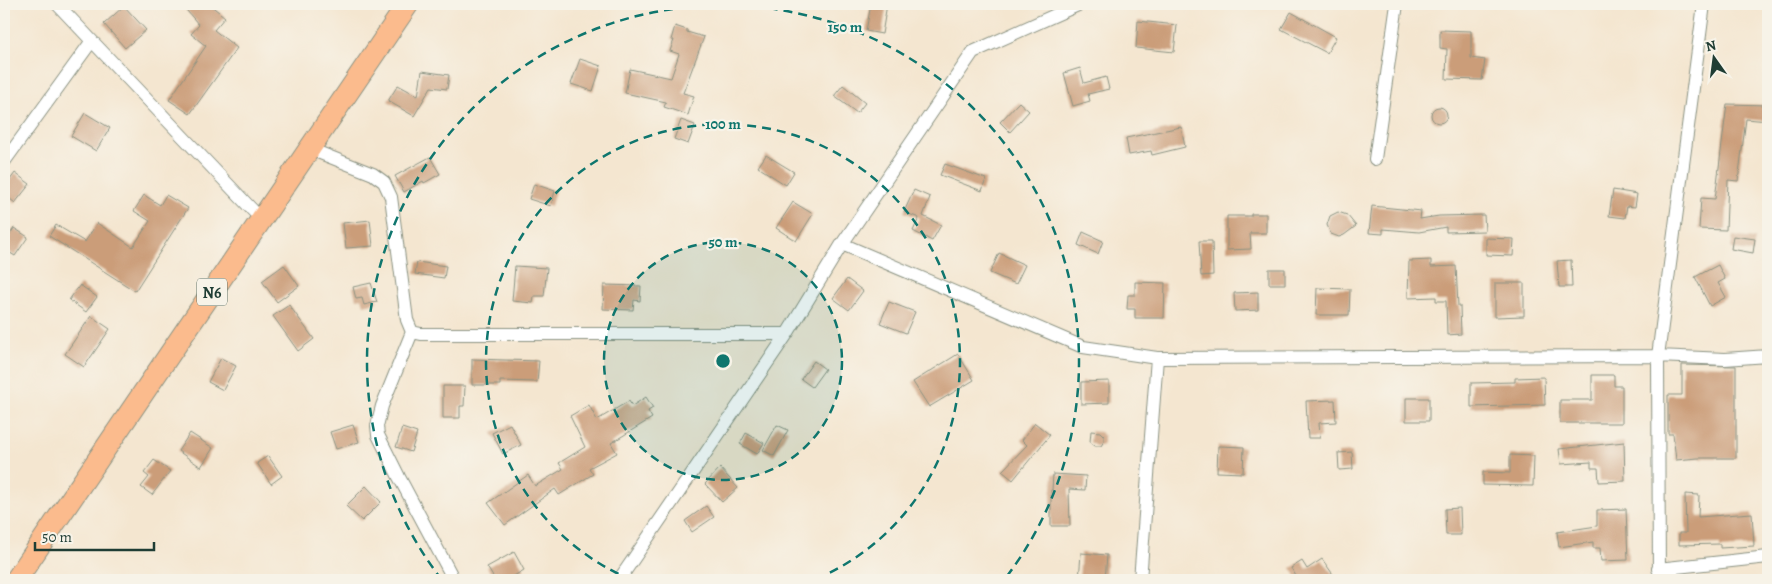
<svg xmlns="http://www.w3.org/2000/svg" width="1772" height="584" viewBox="0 0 1772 584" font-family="Alegreya,serif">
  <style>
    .building { fill: #cb9d79 }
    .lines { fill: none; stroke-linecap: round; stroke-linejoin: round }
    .minor-casing { stroke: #8a9282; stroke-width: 14 }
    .trunk-casing { stroke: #8a9282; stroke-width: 23 }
    .minor { stroke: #fff; stroke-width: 12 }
    .trunk { stroke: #fbbb8d; stroke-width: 21 }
    .ring { fill: none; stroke: #0f766e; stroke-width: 2.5; stroke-dasharray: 9 6 }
    .labels { text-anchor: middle; stroke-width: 4.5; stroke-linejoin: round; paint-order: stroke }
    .shield { fill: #f7f3e8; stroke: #60746a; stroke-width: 1 }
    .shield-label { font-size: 16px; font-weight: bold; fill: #1f3d34 }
    .centre { fill: #0f766e; stroke: #f7f3e8; stroke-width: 2.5 }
    .ring-label { font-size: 15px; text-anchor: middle; font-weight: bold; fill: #0f766e; stroke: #f7f3e8; stroke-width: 4.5; stroke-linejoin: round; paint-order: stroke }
  </style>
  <rect width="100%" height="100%" fill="#f7f3e8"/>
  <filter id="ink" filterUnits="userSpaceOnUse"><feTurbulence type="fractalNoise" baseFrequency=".02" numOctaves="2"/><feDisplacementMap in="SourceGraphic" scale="10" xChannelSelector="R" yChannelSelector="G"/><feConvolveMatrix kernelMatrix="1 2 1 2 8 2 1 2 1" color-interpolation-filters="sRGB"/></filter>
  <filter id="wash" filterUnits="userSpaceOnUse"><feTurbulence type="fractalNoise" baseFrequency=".0096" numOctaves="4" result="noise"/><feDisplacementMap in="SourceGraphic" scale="20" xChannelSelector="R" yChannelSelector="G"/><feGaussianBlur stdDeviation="1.12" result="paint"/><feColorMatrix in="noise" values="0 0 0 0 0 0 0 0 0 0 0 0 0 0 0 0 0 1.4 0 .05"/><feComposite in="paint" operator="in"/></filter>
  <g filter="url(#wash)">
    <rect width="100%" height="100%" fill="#f4e6d0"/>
    <g id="blocks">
      <!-- building -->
      <path class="building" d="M181 4H209L225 17 214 30 237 48 190 114 169 100 206 46 191 34 199 25Z
        M871 4H887L882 34 866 31Z
        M124 6 146 30 125 48 104 24Z
        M1291 12 1336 37 1327 53 1281 29Z
        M1138 21 1177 25 1174 52 1136 48Z
        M675 26 687 30V32L704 37 683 93 694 96 688 115 664 107 666 102 625 93 630 69 671 78 679 54 670 51 674 40H671Z
        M1440 30 1471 31V58L1485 60 1482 80 1446 79 1447 49 1440 48Z
        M580 59 601 66 593 91 571 84Z
        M1080 68 1084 83 1106 77 1109 89 1088 94 1090 101 1073 106 1064 73Z
        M422 71 449 75 447 89 431 87 414 116 388 101 398 85 418 96Z
        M843 85 865 103 857 113 834 96Z
        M1019 102 1029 111 1010 132 1000 122Z
        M1727 104 1768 105V121L1746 119 1738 181 1728 180 1726 230 1699 229 1701 198 1715 199Z
        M1431 115a8 8 0 1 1 16 0a8 8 0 1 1-16 0Z
        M85 113 110 128 96 151 71 136Z
        M681 120 695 125 688 144 674 139Z
        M1181 127 1185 147 1152 155 1151 151 1129 155 1126 138Z
        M766 155 794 172 786 185 758 167Z
        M430 157 440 174 424 183 423 181 404 192 395 176Z
        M945 164 986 179 982 191 940 175Z
        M15 173 30 184 15 203 4 194V188Z
        M534 184 555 191 551 206 529 199Z
        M914 190 930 197 923 216 941 225 932 241 913 231 919 218 904 212Z
        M1613 190 1637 194 1635 207 1627 206 1625 218 1609 216Z
        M144 195 160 205 166 195 188 208 135 291 49 236 56 225 85 242 97 223 133 247 150 221 134 211Z
        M793 202 813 214 796 241 776 228Z
        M1372 206 1421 211 1420 219 1439 216 1484 215 1485 231 1446 232V227L1419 232 1383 229V234L1369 233Z
        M1338 212 1347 215 1356 226 1344 235 1339 237 1331 234 1327 225 1330 216Z
        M1251 214H1266V233H1250L1251 249 1227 250V216H1251Z
        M370 220 373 246 346 248 343 223Z
        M14 228 28 237 15 256 4 249V244Z
        M1083 232 1103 241 1098 254 1078 245Z
        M1733 236 1755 239 1753 253 1731 249Z
        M1486 238 1514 239 1513 256 1486 255Z
        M1199 241H1212L1213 275 1201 276Z
        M999 253 1025 265 1016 284 990 273Z
        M1431 260V267L1456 266 1458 306H1460L1461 334 1447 335 1446 301H1436V297L1408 298 1409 261Z
        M1571 260 1572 287H1559L1557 261Z
        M417 262 446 266 444 278 415 274Z
        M284 265 299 286 277 302 262 281Z
        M1718 265 1725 279 1718 283 1726 297 1710 306 1695 277Z
        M515 266 547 268 544 296H534L533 303 512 301Z
        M1269 269H1285V284H1269Z
        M847 279 863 291 849 310 833 298Z
        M1135 282 1165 283 1164 318H1135V309H1127L1128 295H1135Z
        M371 283 377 302 364 305 362 298 356 299 353 287Z
        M1495 283H1524V316L1495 317Z
        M80 285 97 297 86 312 69 300Z
        M604 285 641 286 640 301 634 300 633 310 603 309Z
        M1317 288 1350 289 1349 315H1316Z
        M1258 292V310L1235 311 1234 293Z
        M889 302 915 312 906 333 880 323Z
        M289 305 314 339 298 351 273 316Z
        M91 316 110 329 84 367 65 354Z
        M958 354 974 380 929 407 913 382Z
        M221 358 236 366 223 390 208 382Z
        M472 359 539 361 537 382 500 381V385H472Z
        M814 361 825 369 812 387 801 379Z
        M1682 365 1736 366V458H1698L1676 460 1673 434H1668V395H1682Z
        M1592 375H1614V386H1622V423H1560V400H1592Z
        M1544 377 1545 405 1471 407V383L1515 382V378Z
        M1109 381V403L1081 404V382Z
        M443 386H465L464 406H460V418H443Z
        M646 397 653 408 648 411 652 418 611 443 617 453 589 468 593 474 559 495 555 489 505 525 488 503 528 475 535 486 563 469 559 463 585 447 570 416 589 405 597 420 629 401 632 406Z
        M1406 398H1429V421H1406Z
        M1335 400 1336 422 1319 423 1320 438H1308L1306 401Z
        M1035 423 1050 435 1013 480 1002 471 1027 445 1022 440Z
        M510 424 521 445 503 454 492 433Z
        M353 425 359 442 336 449 330 432Z
        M777 425 788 430 774 456 763 450Z
        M402 428 417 433 411 452 396 447Z
        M1091 431 1100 432 1104 436V441L1101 446H1095L1090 442Z
        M190 433 213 448 201 467 178 451Z
        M746 433 764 443 757 454 740 444Z
        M1624 442 1625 481 1599 482 1598 468H1591V462L1561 464 1559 449Z
        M1218 446 1244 447 1243 473 1217 472Z
        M1352 452 1353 469 1339 470 1338 453Z
        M1510 455 1534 456 1533 486 1483 485V472L1510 473Z
        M268 456 282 476 271 484 257 463Z
        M154 460 170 471 152 495 141 487 149 477 144 473Z
        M720 468 738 488 722 502 705 484Z
        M1053 474 1086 476 1085 490 1069 489 1070 526H1051V490H1052Z
        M366 486 381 502 362 521 346 506Z
        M1685 494 1699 495 1698 517 1752 513 1754 546 1720 548V544L1679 545V533H1686Z
        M706 506 714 517 692 532 685 521Z
        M1460 508 1461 535H1446L1445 509Z
        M1626 509 1628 560 1601 561 1600 548H1593V542L1559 547 1557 532 1597 526V510Z
        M514 552 524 570 507 580H495L487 567Z
        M1081 553 1107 555 1105 580H1079Z
        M1322 559 1337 580H1290L1296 576 1291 568 1302 561 1307 569Z"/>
    </g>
  </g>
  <g filter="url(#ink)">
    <use href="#blocks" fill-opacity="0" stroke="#8a9282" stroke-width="1"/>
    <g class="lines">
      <!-- minor casing -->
      <g class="minor-casing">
        <path id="minor" d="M57 4 261 219
          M310 149 373 174 384 182 391 197 407 320 412 332 421 334H787
          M1375 159 1397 4
          M4 162 91 42
          M842 244 1083 347 1157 358 1658 356 1725 359 1768 356
          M412 332 382 406 377 426 378 435 399 477 454 580
          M1658 569 1768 557
          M619 580 787 334 842 244 973 52 1080 4
          M1140 580 1157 358
          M1659 580 1658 356 1704 4"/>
      </g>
      <!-- trunk casing -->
      <g class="trunk-casing">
        <path id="trunk" d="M16 580 408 4"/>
      </g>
      <!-- minor -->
      <use href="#minor" class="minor"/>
      <!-- trunk -->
      <use href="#trunk" class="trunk"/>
    </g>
  </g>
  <!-- distance rings -->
  <circle cx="723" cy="361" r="119" fill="#0f766e" fill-opacity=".12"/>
  <g class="ring">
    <circle cx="723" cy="361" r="119"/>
    <path d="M632 580A237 237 0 1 1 814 580"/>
    <path d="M442 580A356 356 0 1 1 1004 580"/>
  </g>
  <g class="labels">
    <!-- shield labels -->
    <rect class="shield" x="197" y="278.5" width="30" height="27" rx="4"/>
    <g class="shield-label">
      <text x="212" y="298">N6</text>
    </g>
  </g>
  <circle cx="723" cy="361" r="8" class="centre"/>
  <g class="ring-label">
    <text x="845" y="32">150 m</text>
    <text x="723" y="129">100 m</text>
    <text x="723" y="247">50 m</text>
  </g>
  <!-- margin -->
  <rect width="1772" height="584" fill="none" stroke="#f7f3e8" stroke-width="20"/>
  <!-- north arrow -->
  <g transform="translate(1714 58) rotate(346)" stroke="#f7f3e8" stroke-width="4" paint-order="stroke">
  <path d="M0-4L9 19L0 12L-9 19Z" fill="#1f3d34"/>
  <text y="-8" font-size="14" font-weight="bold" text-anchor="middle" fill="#1f3d34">N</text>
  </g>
  <!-- scale -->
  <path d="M35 542v8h119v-8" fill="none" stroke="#1f3d34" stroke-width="2.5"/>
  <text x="42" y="542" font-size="15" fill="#1f3d34" stroke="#f7f3e8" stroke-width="4" paint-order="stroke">50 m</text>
</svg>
